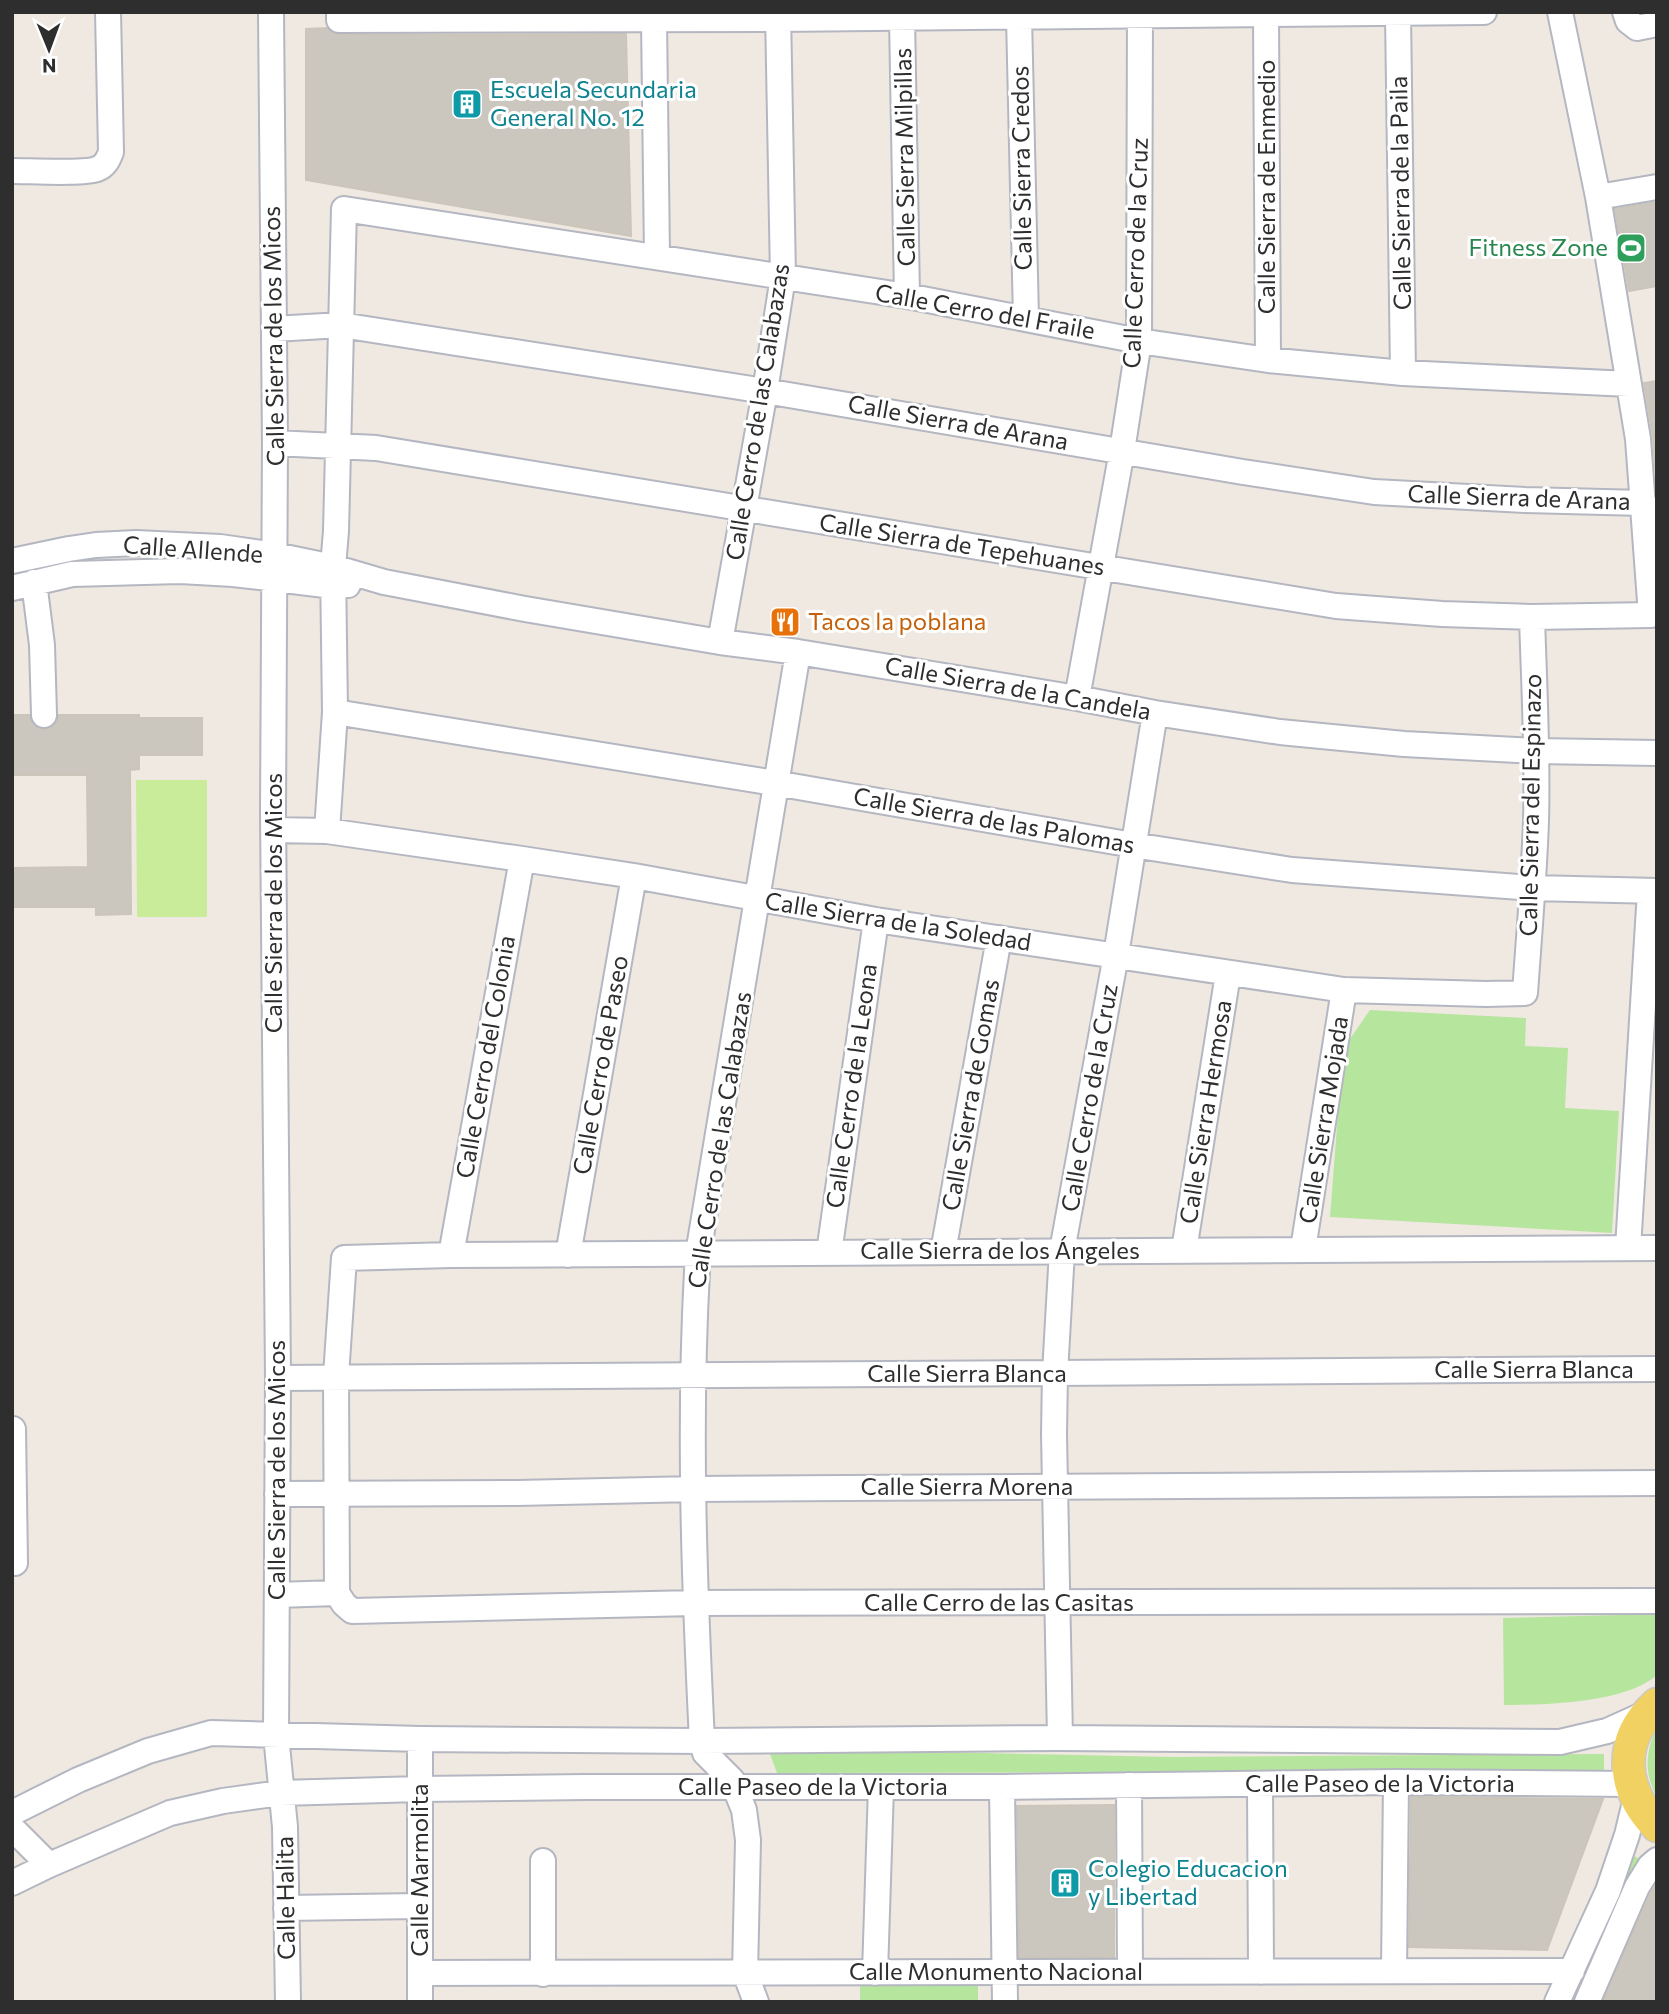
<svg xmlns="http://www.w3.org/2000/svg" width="1669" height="2014" viewBox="0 0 1669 2014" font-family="Commissioner,sans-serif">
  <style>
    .green { fill: #b6e59e }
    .pitch { fill: #c9ec9a }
    .building { fill: #cbc7bf; stroke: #cbc5ba; stroke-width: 2 }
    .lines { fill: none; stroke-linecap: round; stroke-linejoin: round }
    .minor-casing { stroke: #b4b7c1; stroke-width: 28 }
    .major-casing { stroke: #c9c9c9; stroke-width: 35 }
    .minor { stroke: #fff; stroke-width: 24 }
    .major { stroke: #f2d163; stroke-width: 32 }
    .labels { text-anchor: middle; stroke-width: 6; stroke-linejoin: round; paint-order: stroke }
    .culture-label { font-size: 24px; fill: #0d838f; stroke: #fff; text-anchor: start }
    .street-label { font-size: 24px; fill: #2e2e2e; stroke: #fff }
    .leisure-label { font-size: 24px; fill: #27864d; stroke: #fff; text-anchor: end }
    .food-label { font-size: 24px; fill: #c56008; stroke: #fff; text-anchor: start }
  </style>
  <rect width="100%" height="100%" fill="#efe9e1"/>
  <!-- green -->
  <path class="green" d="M1370 1010 1526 1018 1525 1046 1568 1048 1565 1108 1619 1111 1612 1233 1330 1217 1343 1049Z
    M1657 1614V1675C1626 1703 1545 1705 1504 1705L1503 1618Z
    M1657 1728V1797C1644 1774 1645 1751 1657 1728Z
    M777 1749 1173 1757 1604 1754V1771L777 1773 770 1754Z
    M1632 1855 1642 1860 1578 2002H1567Z
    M860 1983 978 1985V2002H860Z"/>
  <!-- pitch -->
  <path class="pitch" d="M207 780V917H137L136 780Z"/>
  <!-- building -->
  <path class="building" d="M327 28 332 33 339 35 626 34 631 236 306 180V29Z
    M1657 202V286L1629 291 1615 209Z
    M1657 381V491L1653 437 1644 383Z
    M12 715H29L32 723 38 728 44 730 52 727 57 721 59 715H139V718H202V755H139V769L130 770 131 914 96 915V907H12V868L88 867 87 775H12Z
    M1411 1797 1603 1799 1547 1950 1409 1947Z
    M1114 1805V1957H1019L1017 1806Z
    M1657 1883V2002H1623L1604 1999 1650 1894Z"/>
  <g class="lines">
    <!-- minor casing -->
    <g class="minor-casing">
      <path id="minor" d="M271 12 275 443 273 812 278 1378 276 1735 285 1827 288 2002
        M339 12V20L778 19 1484 12
        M1625 12 1628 21 1637 28 1657 24
        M1398 14 1403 373
        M1266 15 1268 360
        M1019 17 1026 319
        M902 18 907 296
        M654 19 657 256
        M12 171C30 171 83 174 97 169 105 166 108 160 111 152L108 12
        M1598 197 1657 187
        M274 329 341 325 765 391 1243 472 1374 492 1525 500 1644 503
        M275 443 376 448 1336 606 1442 614 1532 617 1651 615 1638 439 1598 197 1560 12
        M12 561 69 549 96 545 136 543 220 547 275 555 333 567 384 582 525 609 720 642 798 652 1077 698 1155 713 1280 732 1404 744 1536 751 1657 753
        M34 582 42 645 44 715
        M12 588 72 574 180 571 233 574 333 586 348 585
        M720 642 765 391 783 277 778 12
        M1077 698 1122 451 1139 341 1140 12
        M335 712 775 783 1133 845 1292 870 1533 888 1657 891
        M273 830 327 831 522 859 634 876 876 920 1344 990 1486 994 1525 993C1529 936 1534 878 1536 821 1538 753 1534 685 1532 617
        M327 831 335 712 333 567 336 531 344 209 907 296 1139 341 1268 360 1403 373 1629 384
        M1628 1248 1650 891
        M1657 1248 451 1255 344 1258 336 1376 337 1593 344 1604 352 1611 695 1603 1657 1601
        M1303 1249 1344 990
        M1184 1250 1228 974
        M943 1252 999 938
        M829 1253 876 920
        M451 1255 522 859
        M568 1255 634 876
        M278 1378 1657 1369
        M13 1429 15 1563
        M277 1494 517 1493 694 1489 1657 1483
        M277 1595 337 1593
        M1060 1738 1054 1434 1055 1373 1062 1251 1116 955 1155 713
        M420 1739V2002
        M1129 1785 1130 1972
        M1260 1785 1261 1972
        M1002 1787 1005 2002
        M12 1813 78 1780 148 1751 211 1733 420 1739 702 1741 1060 1738 1560 1742 1607 1731 1647 1713
        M12 1828 49 1865
        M543 1861V1974
        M12 1883 49 1865 170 1813 223 1801 281 1793 419 1789 586 1787H1002L1396 1782 1630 1784
        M286 1908 419 1906
        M1394 1971 1396 1782
        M420 1973 1572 1971
        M875 1973 881 1787
        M756 2002 745 1973 748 1840 744 1810 732 1780 705 1753 702 1741C694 1579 688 1416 698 1254L798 652
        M1557 2002 1608 1891 1627 1835 1636 1798
        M1587 2002 1637 1887 1650 1866 1657 1860"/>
    </g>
    <!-- major casing -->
    <g class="major-casing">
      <path id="major" d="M1657 1704C1617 1740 1621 1789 1657 1826"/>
    </g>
    <!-- minor -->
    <use href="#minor" class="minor"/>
    <!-- major -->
    <use href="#major" class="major"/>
  </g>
  <!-- icons -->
  <defs>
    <g id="building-square" transform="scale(1.575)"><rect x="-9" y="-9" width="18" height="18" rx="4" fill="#0f9aa8" stroke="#fff"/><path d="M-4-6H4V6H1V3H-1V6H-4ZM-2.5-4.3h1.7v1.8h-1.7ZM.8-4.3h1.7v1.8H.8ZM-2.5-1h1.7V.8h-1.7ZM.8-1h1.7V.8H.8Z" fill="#fff"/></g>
    <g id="stadium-square" transform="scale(1.575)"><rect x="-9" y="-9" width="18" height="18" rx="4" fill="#2e9e5b" stroke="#fff"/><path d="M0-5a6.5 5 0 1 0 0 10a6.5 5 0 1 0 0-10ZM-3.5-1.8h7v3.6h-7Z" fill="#fff"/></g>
    <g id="restaurant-square" transform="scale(1.575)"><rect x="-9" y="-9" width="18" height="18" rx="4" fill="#e8710a" stroke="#fff"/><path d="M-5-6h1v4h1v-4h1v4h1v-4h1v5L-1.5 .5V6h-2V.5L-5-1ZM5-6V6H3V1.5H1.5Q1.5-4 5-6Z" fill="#fff"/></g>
  </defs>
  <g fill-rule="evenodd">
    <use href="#building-square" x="467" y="104"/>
    <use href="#stadium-square" x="1631" y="248"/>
    <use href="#restaurant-square" x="785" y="622"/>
    <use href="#building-square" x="1065" y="1883"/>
  </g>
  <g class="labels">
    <!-- culture labels -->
    <g class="culture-label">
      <text x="490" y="98">Escuela Secundaria<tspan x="490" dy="28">General No. 12</tspan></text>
      <text x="1088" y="1877">Colegio Educacion<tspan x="1088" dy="28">y Libertad</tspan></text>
    </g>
    <!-- street labels -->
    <g class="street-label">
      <text transform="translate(905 157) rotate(-91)" y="8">Calle Sierra Milpillas</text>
      <text transform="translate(1022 168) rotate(-91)" y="8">Calle Sierra Credos</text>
      <text transform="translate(1267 187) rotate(-90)" y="8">Calle Sierra de Enmedio</text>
      <text transform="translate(1401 193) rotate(-91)" y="8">Calle Sierra de la Paila</text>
      <text transform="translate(1136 253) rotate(-88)" y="8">Calle Cerro de la Cruz</text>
      <text transform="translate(985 312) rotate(10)" y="8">Calle Cerro del Fraile</text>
      <text transform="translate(274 336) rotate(-91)" y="8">Calle Sierra de los Micos</text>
      <text transform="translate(758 412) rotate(-81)" y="8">Calle Cerro de las Calabazas</text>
      <text transform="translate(958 423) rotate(10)" y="8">Calle Sierra de Arana</text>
      <text transform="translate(1519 498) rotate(2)" y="8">Calle Sierra de Arana</text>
      <text transform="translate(962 545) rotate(9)" y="8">Calle Sierra de Tepehuanes</text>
      <text transform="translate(193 550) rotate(4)" y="8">Calle Allende</text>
      <text transform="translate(1018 689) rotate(10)" y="8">Calle Sierra de la Candela</text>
      <text transform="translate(1531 805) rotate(-89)" y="8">Calle Sierra del Espinazo</text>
      <text transform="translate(994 821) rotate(10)" y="8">Calle Sierra de las Palomas</text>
      <text transform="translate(274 903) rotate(-90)" y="8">Calle Sierra de los Micos</text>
      <text transform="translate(898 922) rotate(9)" y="8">Calle Sierra de la Soledad</text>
      <text transform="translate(486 1057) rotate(-80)" y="8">Calle Cerro del Colonia</text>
      <text transform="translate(601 1065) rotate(-80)" y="8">Calle Cerro de Paseo</text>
      <text transform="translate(852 1086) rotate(-82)" y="8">Calle Cerro de la Leona</text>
      <text transform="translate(971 1095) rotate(-80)" y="8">Calle Sierra de Gomas</text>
      <text transform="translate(1090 1098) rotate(-80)" y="8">Calle Cerro de la Cruz</text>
      <text transform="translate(1206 1112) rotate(-81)" y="8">Calle Sierra Hermosa</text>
      <text transform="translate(1324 1120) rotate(-81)" y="8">Calle Sierra Mojada</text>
      <text transform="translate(720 1140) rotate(-81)" y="8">Calle Cerro de las Calabazas</text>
      <text x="1000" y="1259">Calle Sierra de los Ángeles</text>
      <text x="1534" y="1378">Calle Sierra Blanca</text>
      <text x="967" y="1382">Calle Sierra Blanca</text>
      <text transform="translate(277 1470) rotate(-90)" y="8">Calle Sierra de los Micos</text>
      <text x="967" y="1495">Calle Sierra Morena</text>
      <text x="999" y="1611">Calle Cerro de las Casitas</text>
      <text x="1380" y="1792">Calle Paseo de la Victoria</text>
      <text x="813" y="1795">Calle Paseo de la Victoria</text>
      <text transform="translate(420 1870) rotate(-90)" y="8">Calle Marmolita</text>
      <text transform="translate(286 1898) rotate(-91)" y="8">Calle Halita</text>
      <text x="996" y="1980">Calle Monumento Nacional</text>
    </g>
    <!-- leisure labels -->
    <g class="leisure-label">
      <text x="1608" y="256">Fitness Zone</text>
    </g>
    <!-- food labels -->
    <g class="food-label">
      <text x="808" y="630">Tacos la poblana</text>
    </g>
  </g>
  <!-- border -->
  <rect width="1669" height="2014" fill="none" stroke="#2e2e2e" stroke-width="28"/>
  <!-- north arrow -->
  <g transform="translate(49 49) rotate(179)" stroke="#ffffff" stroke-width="5" paint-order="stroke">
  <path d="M0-5L12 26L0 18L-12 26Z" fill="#2e2e2e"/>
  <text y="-10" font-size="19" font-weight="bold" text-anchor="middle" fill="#2e2e2e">N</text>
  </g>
</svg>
